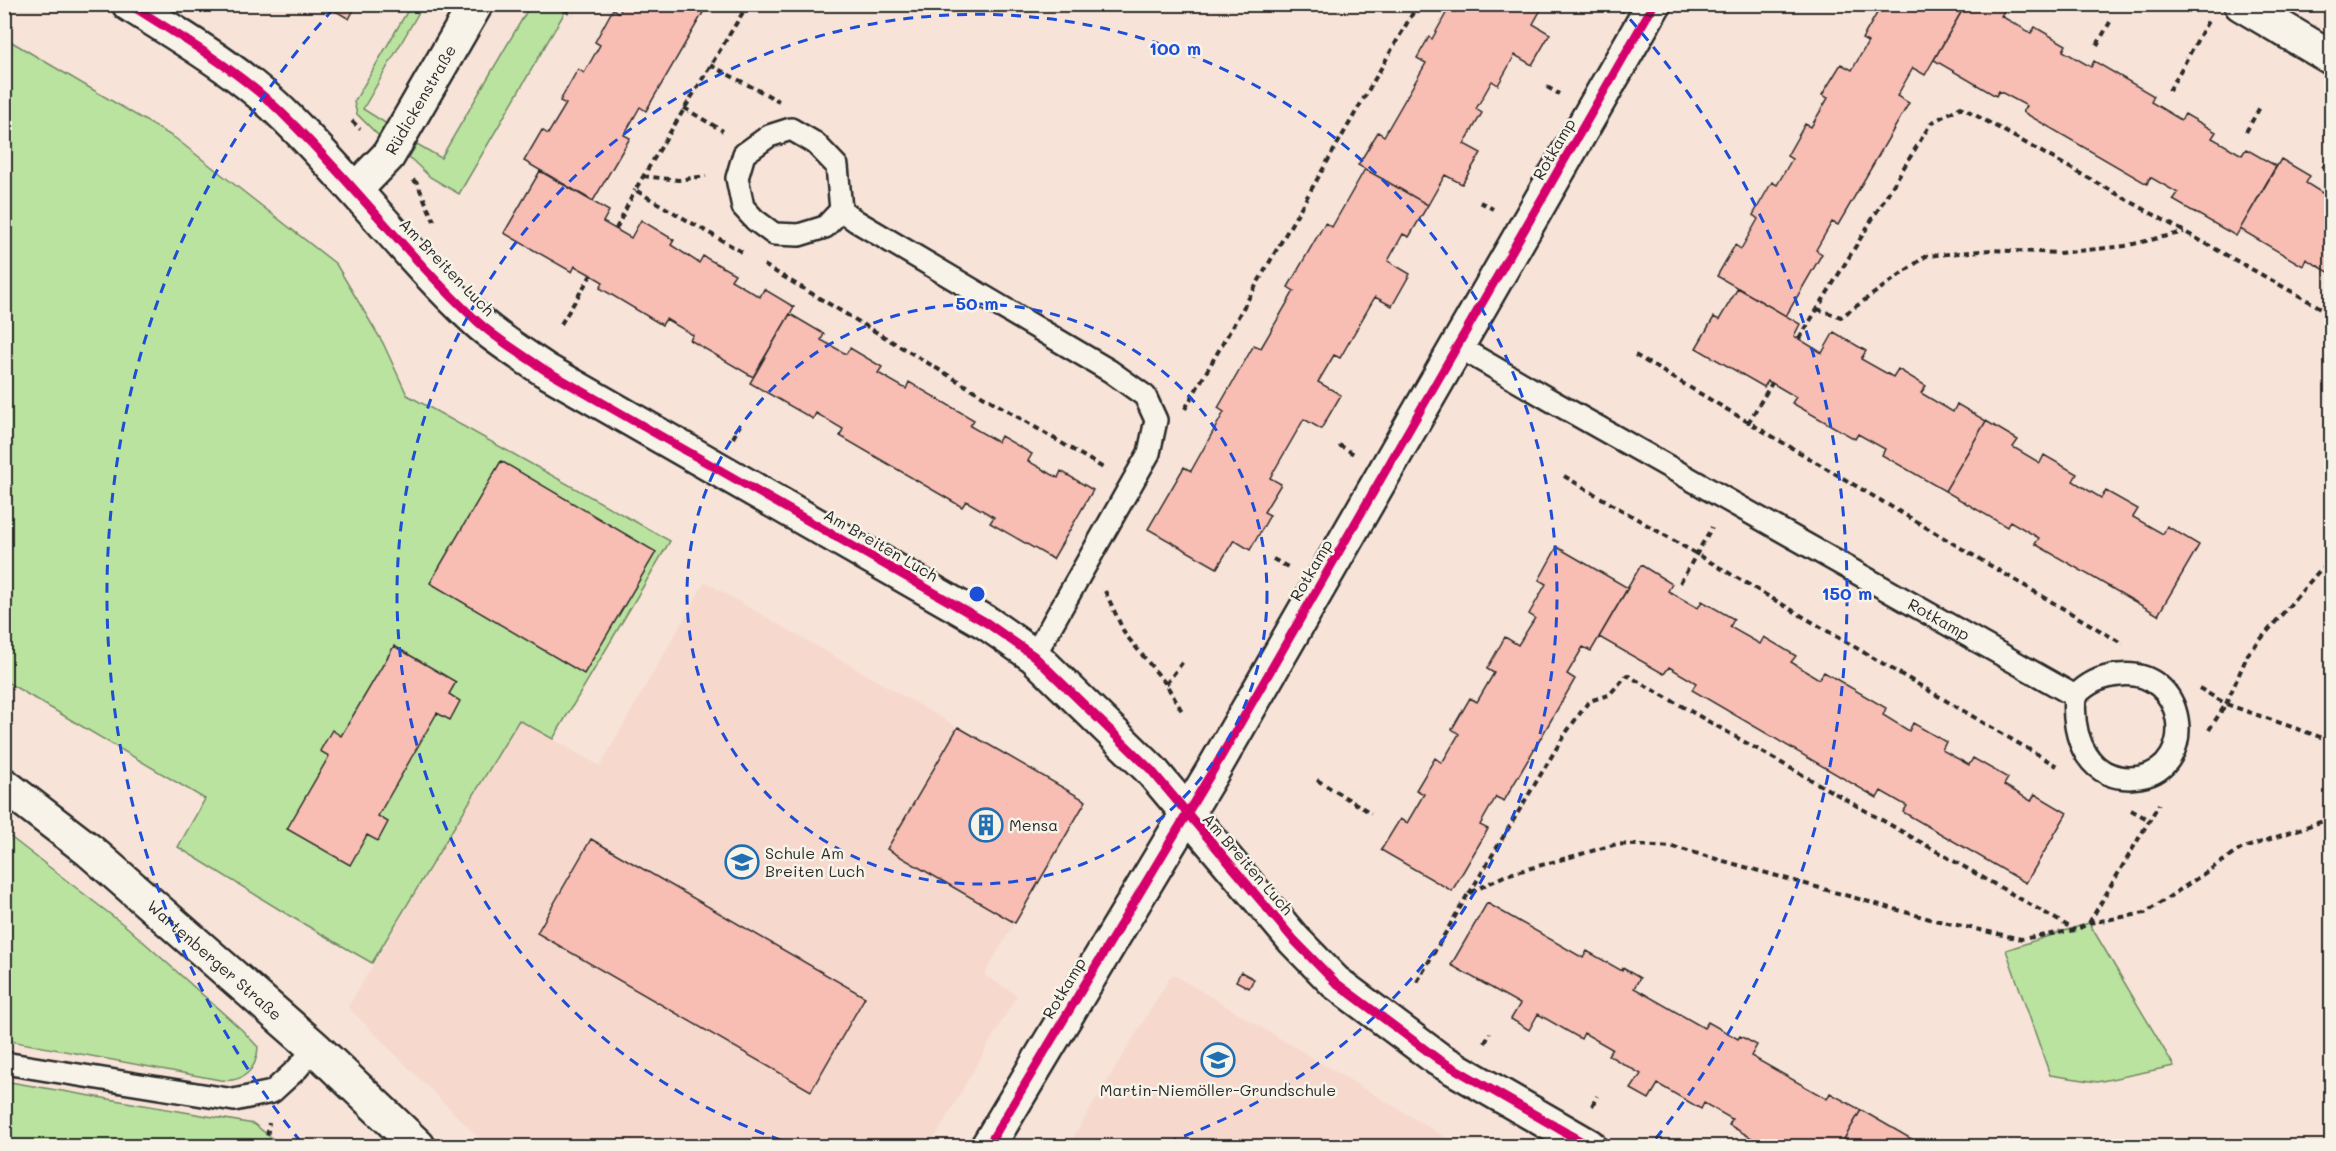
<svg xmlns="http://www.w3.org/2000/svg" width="2336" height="1151" viewBox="0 0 2336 1151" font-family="Mali,sans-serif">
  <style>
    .built { fill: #f7d8cd }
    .green { fill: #bae39f; stroke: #728765; stroke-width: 1.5 }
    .building { fill: #f8bdb3; stroke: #2b2b2b; stroke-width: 1.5 }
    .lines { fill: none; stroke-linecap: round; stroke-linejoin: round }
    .lane-casing { stroke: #2b2b2b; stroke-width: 26 }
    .street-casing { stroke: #2b2b2b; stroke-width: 38 }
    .secondary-casing { stroke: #2b2b2b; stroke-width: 38 }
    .path { stroke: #2b2b2b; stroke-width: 4; stroke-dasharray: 6 4.5; stroke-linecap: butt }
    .lane { stroke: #f7f3e8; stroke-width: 21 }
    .street { stroke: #f7f3e8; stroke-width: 33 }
    .secondary { stroke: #f7f3e8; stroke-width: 33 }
    .cycleway-casing { stroke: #f7f3e8; stroke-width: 13 }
    .cycleway { stroke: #d6006c; stroke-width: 9 }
    .ring { fill: none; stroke: #1d4ed8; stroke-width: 3; stroke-dasharray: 10 8 }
    .labels { text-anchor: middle; stroke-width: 5; stroke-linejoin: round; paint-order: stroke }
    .street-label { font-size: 16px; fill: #2b2b2b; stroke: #f7f3e8 }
    .poi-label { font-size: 16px; fill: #2b2b2b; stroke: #f7f3e8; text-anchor: start }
    .centre { fill: #1d4ed8; stroke: #f7f3e8; stroke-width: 3 }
    .ring-label { font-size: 18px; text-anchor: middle; font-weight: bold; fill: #1d4ed8; stroke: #f7f3e8; stroke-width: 5; stroke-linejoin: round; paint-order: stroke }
  </style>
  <rect width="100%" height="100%" fill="#f7e3d8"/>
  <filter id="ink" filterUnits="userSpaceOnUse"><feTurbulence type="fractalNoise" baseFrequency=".0167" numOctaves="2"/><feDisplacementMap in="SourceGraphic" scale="12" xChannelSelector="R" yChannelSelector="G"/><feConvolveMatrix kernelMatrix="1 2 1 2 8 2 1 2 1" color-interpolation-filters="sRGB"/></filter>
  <g filter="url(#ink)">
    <!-- built -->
    <path class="built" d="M705 582 1086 801 984 975 1017 995 930 1146H487L348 1007 519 720 600 766Z
      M1172 974 1460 1146H1068Z"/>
    <!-- green -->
    <path class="green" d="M531 4 569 5 459 194 430 177 409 157 417 144 441 158Z
      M411 5H423L363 109 387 124 379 136 357 114 354 102Z
      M5 38 175 138 336 264 383 343 407 395 670 541 553 739 519 720 372 963 290 916 178 847 205 799 5 681Z
      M4 832 128 928 242 1030 258 1047C257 1070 243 1083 220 1080L5 1040Z
      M2089 923 2174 1066 2097 1082 2050 1075 2006 950Z
      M4 1081 254 1124 278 1143 294 1146H5Z"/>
    <!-- building -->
    <path class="building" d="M324 4H357L349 19Z
      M624 4H708L646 111 640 107 624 135 630 138 593 201 524 161 542 130 548 134 566 104 560 101 578 69 584 73 600 45 595 42 613 9 619 13Z
      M1460 4H1544L1533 24 1550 34 1532 65 1515 55 1498 85 1492 81 1476 109 1482 113 1464 144 1481 153 1462 184 1445 175 1428 205 1358 165 1378 132 1384 136 1426 63 1417 58 1429 37 1432 39 1449 8 1455 12Z
      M1948 4 1961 12 1925 75 1913 68 1897 96 1909 103 1838 225 1832 222 1816 250 1822 254 1786 316 1717 276 1735 245 1741 249 1758 219 1753 215 1772 182 1777 185 1792 159 1787 156 1805 124 1811 127 1828 98 1822 95 1841 64 1852 70 1868 42 1862 39 1880 8 1875 4Z
      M1966 4H1997L2005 9 2001 16 2031 33 2035 27 2066 45 2063 51 2091 67 2094 61 2154 96 2151 102 2181 120 2185 114 2216 132 2212 138 2242 155 2246 149 2276 166 2236 236 2173 200 2178 193 2150 177 2147 184 2023 112 2027 106 1999 91 1996 96 1934 60Z
      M2281 159 2310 176 2306 183 2332 199V274L2306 259 2303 266 2240 229Z
      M1365 169 1428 205 1409 237 1403 234 1388 261 1410 274 1392 306 1375 297 1340 358 1334 355 1318 382 1341 395 1321 429 1304 419 1270 478 1281 484 1264 512 1270 515 1250 550 1234 540 1217 568 1148 529 1184 467 1191 471 1224 412 1218 408 1254 345 1261 348 1294 291 1288 287 1325 223 1332 227Z
      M540 171 609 211 603 222 631 238 641 220 674 240 671 245 699 263 703 256 735 274 731 280 760 297 764 289 794 307 753 377 690 340 693 335 666 319 662 325 600 288 603 282 591 275 575 266 572 272 504 233Z
      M1738 288 1800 324 1794 336 1822 353 1834 332 1866 351 1861 359 1893 377 1898 369 1926 386 1921 393 1953 412 1957 404 1986 421 1945 491 1882 455 1885 449 1858 434 1855 439 1792 403 1796 397 1772 383 1768 381 1764 387 1696 348 1714 317 1719 320Z
      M790 314 824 334 821 340 846 354 850 348 882 367 878 373 906 389 909 382 974 420 970 426 998 442 1001 436 1032 454 1028 461 1058 478 1061 471 1093 490 1053 559 990 523 994 517 966 501 962 507 840 436 843 429 816 413 813 419 750 383Z
      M1986 421 2018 440 2013 447 2040 463 2044 455 2077 474 2073 481 2101 498 2106 491 2138 509 2133 517 2163 534 2167 526 2199 545 2158 615 2035 544 2039 538 2010 521 2007 527 1945 491Z
      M501 461 656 552 584 674 430 583Z
      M1557 547 1628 588 1591 651 1583 647 1567 674 1575 679 1504 801 1496 797 1480 825 1488 829 1452 891 1381 850 1400 819 1407 823 1424 794 1416 790 1435 758 1442 763 1459 734 1452 729 1470 698 1477 702 1494 673 1487 669 1505 637 1518 645 1535 618 1529 614 1546 584 1539 580Z
      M1641 565 1672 584 1668 591 1698 608 1702 601 1734 619 1730 627 1760 644 1764 637 1796 656 1791 662 1819 679 1824 672 1886 708 1883 715 1909 731 1913 723 1946 742 1942 750 1969 765 1973 758 2008 778 2004 785 2031 801 2035 794 2067 813 2026 883 1903 812 1907 806 1881 791 1877 798 1692 690 1696 683 1669 667 1664 674 1599 637Z
      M394 646 456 682 449 694 460 701 450 720 437 713 378 816 388 822 378 841 367 835 350 865 287 829 329 756 320 751 332 730 341 736Z
      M958 727 1086 801 1015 923 887 849Z
      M591 839 865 997 811 1091 537 933Z
      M1487 903 1583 958 1587 951 1622 971 1623 968 1640 978 1634 988 1704 1028 1708 1022 1738 1039 1740 1036 1757 1045 1751 1056 1827 1099 1830 1093 1861 1110 1840 1146H1760L1762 1144 1729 1125 1732 1119 1704 1103 1701 1109 1658 1084 1649 1099 1631 1089 1641 1074 1608 1055 1612 1049 1584 1033 1581 1039 1538 1014 1529 1030 1511 1019 1520 1004 1451 965Z
      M1241 972 1254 979 1249 988 1236 981Z
      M1861 1110 1922 1145 1840 1146Z"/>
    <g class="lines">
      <!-- lane casing -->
      <g class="lane-casing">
        <g id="lane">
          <path d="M841 210 825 227 799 235 774 234 755 220 743 207 737 178 744 154 769 136 791 129 815 143 837 166 841 210 856 221 1110 371 1145 396 1156 420 1149 453 1034 656"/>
          <path id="s1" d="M1457 346 1552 401 2075 696C2071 738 2089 785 2140 777 2199 767 2187 667 2119 675 2100 677 2088 683 2075 696"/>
          <path d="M4 1063 234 1100 272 1092 297 1069 315 1048"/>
        </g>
      </g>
      <!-- street casing -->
      <g class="street-casing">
        <g id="street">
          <path d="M129 4C184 39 242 72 288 119 354 184 410 259 478 322 498 340 523 355 545 370L987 623 1034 656 1151 770 1294 940 1335 982 1438 1059 1589 1146"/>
          <path d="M2241 4 2332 58"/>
          <path id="s2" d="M356 189 388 156 476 4"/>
          <path d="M988 1146 1215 767 1654 4"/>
        </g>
      </g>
      <!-- secondary casing -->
      <g class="secondary-casing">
        <g id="secondary">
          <path id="s3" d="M4 785 90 851 315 1048 418 1146"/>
        </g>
      </g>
      <!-- path -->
      <path class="path" d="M555 4 573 15
        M2097 45 2110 22
        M710 65 779 101
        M1547 87 1559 94
        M2169 91 2208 21
        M684 108 723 131
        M352 121 360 129
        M2246 132 2260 107
        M2323 168 2332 155
        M643 176 678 180 706 176
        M413 180 417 183 434 221
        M1480 202 1493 209
        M616 229 635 190
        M742 252 635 190 748 4
        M764 265 1105 469
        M1817 309 1841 317 1926 256 1991 250 2059 253 2125 246 2184 232
        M561 324 591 275
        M1799 339 1931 123 1961 107 2332 314
        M1635 355 2123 644
        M1185 409 1418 4
        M1748 423 1772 383
        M733 438 740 425
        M1339 445 1354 454
        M1564 476 2057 766
        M1273 559 1288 567
        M1680 583 1712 527
        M1105 591 1125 634 1166 684 1183 713
        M1166 684 1185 659
        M2199 688 2226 704 2248 654 2320 570 2332 564
        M2209 730 2226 704 2332 741
        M1317 780 1371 813
        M2131 810 2149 820
        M1469 894 1565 734 1589 701 1609 695 1627 675 2075 930
        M2089 923 2159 804
        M1417 982 1468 894 1506 875 1617 844 1674 847 1930 919 2021 939 2076 930 2089 923 2145 913 2241 849 2332 818
        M1485 1043 1490 1033
        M1592 1106 1597 1096
        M266 1146 269 1123"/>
      <!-- lane -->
      <use href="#lane" class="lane"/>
      <!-- street -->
      <use href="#street" class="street"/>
      <!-- secondary -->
      <use href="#secondary" class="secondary"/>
      <!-- cycleway casing -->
      <g class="cycleway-casing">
        <path id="cycleway" d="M129 4C184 39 242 72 288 119 354 184 410 259 478 322 498 340 523 355 545 370L987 623 1034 656 1151 770 1294 940 1335 982 1438 1059 1589 1146
          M988 1146 1215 767 1654 4"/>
      </g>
      <!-- cycleway -->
      <use href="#cycleway" class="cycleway"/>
    </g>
  </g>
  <!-- distance rings -->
  <g class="ring">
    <circle cx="977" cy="594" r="290"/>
    <path d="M798 1146A580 580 0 1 1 1156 1146"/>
    <path d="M301 1142A870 870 0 0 1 336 6M1618 6A870 870 0 0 1 1653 1142"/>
  </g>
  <!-- icons -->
  <defs>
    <g id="building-ring" transform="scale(1.725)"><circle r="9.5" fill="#f7f3e8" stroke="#1f6fb2" stroke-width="1.5"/><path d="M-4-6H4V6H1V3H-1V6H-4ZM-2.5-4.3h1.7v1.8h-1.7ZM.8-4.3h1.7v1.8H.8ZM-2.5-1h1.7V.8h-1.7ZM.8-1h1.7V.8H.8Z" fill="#1f6fb2"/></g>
    <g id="school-ring" transform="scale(1.725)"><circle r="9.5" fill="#f7f3e8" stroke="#1f6fb2" stroke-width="1.5"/><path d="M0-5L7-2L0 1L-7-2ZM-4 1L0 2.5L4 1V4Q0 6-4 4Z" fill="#1f6fb2"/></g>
  </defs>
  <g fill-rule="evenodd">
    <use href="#building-ring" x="986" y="825"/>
    <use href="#school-ring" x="742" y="862"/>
    <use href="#school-ring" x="1218" y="1060"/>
  </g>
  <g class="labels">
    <!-- street labels -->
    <g class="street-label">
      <text dy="6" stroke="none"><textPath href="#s2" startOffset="111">Rüdickenstraße</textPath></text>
      <text transform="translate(1554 149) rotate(-60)" y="6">Rotkamp</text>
      <text transform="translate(447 267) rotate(46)" y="6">Am Breiten Luch</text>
      <text transform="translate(881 545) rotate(30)" y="6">Am Breiten Luch</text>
      <text transform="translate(1311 570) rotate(-60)" y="6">Rotkamp</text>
      <text dy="6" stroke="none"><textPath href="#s1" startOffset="554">Rotkamp</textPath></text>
      <text transform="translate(1248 864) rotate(49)" y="6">Am Breiten Luch</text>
      <text dy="6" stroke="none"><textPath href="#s3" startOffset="274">Wartenberger Straße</textPath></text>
      <text transform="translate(1064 988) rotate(-59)" y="6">Rotkamp</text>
    </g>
    <!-- poi labels -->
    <g class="poi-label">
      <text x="1009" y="831">Mensa</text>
      <text x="765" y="859">Schule Am<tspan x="765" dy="18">Breiten Luch</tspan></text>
      <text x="1218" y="1096" text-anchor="middle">Martin-Niemöller-Grundschule</text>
    </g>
  </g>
  <circle cx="977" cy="594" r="9" class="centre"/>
  <g class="ring-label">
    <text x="1175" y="55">100 m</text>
    <text x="977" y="310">50 m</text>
    <text x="1847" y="600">150 m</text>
  </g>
  <!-- margin -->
  <rect width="2336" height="1151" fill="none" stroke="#f7f3e8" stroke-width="24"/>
  <rect x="12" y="12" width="2312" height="1127" fill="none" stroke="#2b2b2b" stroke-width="2" filter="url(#ink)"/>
</svg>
